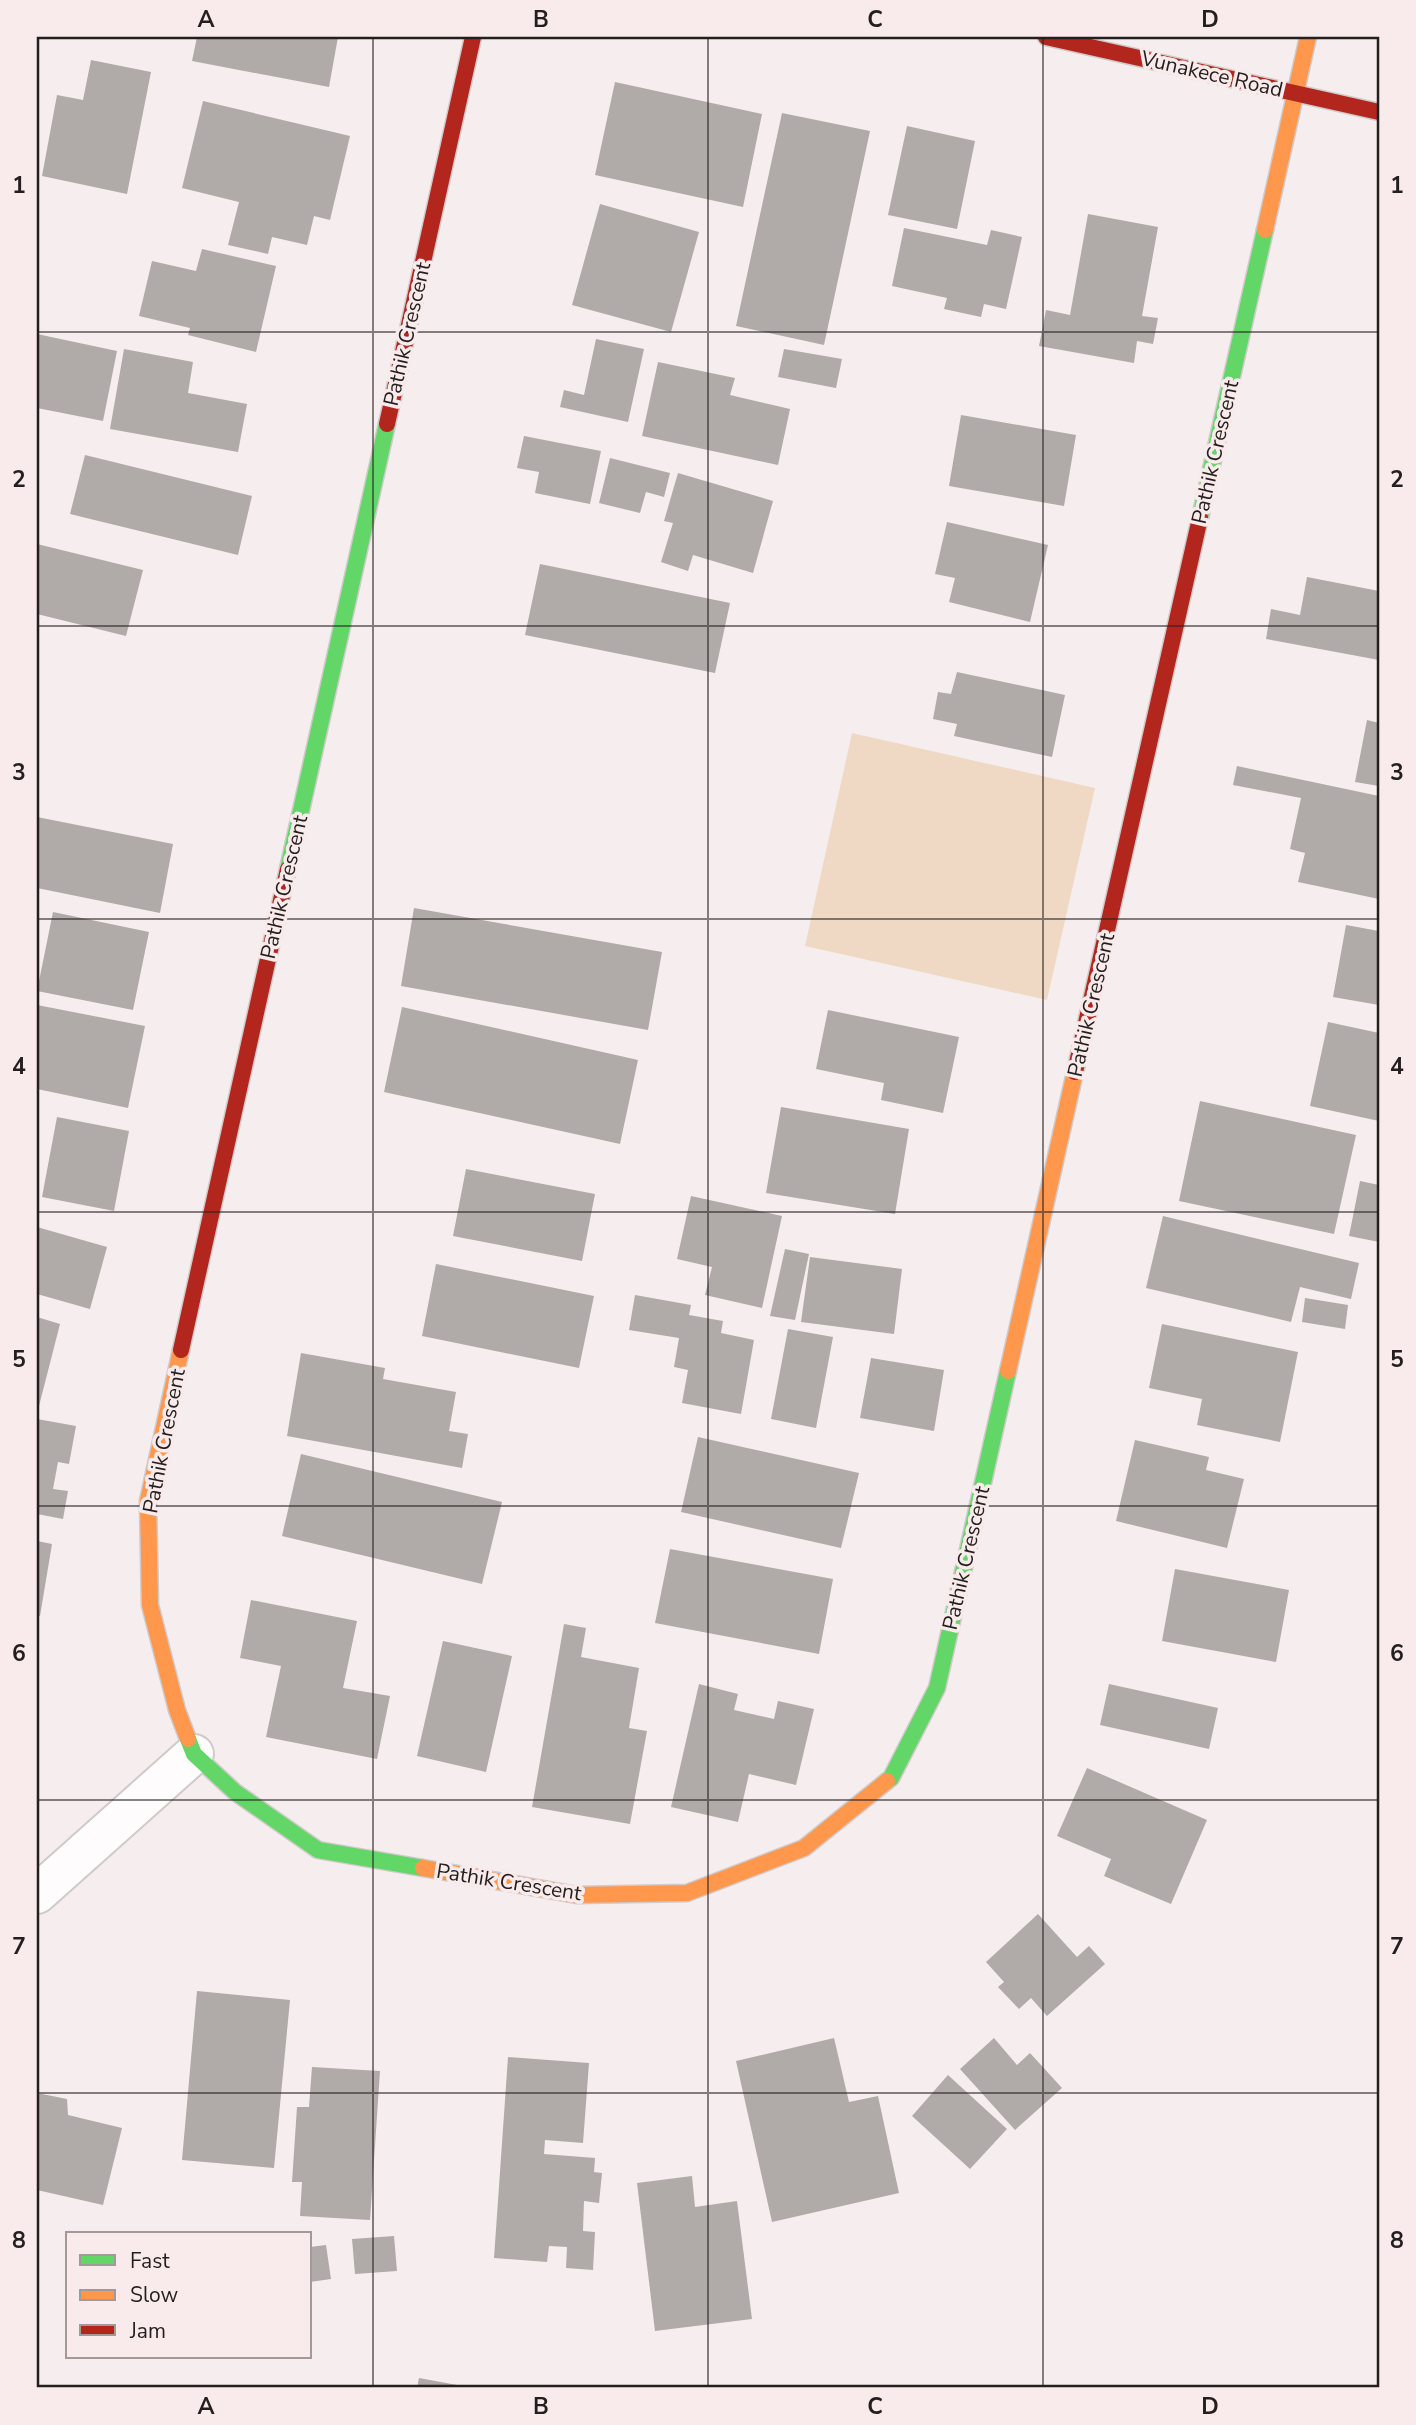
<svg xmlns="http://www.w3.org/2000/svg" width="1416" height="2425" viewBox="0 0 1416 2425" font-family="'Nunito Sans',sans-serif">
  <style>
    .green { fill: #efd9c4 }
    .building { fill: #b0aaa9 }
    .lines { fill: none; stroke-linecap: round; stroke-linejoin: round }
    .street-casing { stroke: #d0caca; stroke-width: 42 }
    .fast-casing { stroke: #d0caca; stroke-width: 19 }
    .slow-casing { stroke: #d0caca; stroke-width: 19 }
    .jam-casing { stroke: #d0caca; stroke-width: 19 }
    .street { stroke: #fefcfc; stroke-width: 38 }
    .fast { stroke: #63d668; stroke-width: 16 }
    .slow { stroke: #ff974d; stroke-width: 16 }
    .jam { stroke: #b3261e; stroke-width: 16 }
    .grid { fill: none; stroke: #241f1f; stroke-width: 2; stroke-opacity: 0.55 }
    .labels { text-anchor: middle; stroke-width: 7; stroke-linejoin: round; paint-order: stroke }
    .street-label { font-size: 21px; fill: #241f1f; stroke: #f9eaeb }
    .neatline { fill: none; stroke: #241f1f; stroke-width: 2.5 }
    .grid-label { font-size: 23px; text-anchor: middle; font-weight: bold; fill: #241f1f }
  </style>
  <rect width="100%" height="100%" fill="#f6eeee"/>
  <!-- green -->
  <path class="green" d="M852 733 1095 788 1047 1000 805 946Z"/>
  <!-- building -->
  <path class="building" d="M197 37H338L329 87 192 61Z
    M91 60 151 72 127 194 42 176 57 95 83 100Z
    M615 82 762 114 743 207 595 175Z
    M203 101 350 136 330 220 314 216 307 245 272 237 268 254 228 245 239 202 182 188Z
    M782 113 870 131 824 345 736 326Z
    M907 126 975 141 957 229 888 215Z
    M600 204 699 232 671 332 572 305Z
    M1088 214 1158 227 1142 316 1158 318 1153 344 1137 341 1134 363 1039 346 1046 310 1070 315Z
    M904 228 987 245 991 230 1022 237 1006 309 984 304 981 317 944 309 947 298 892 286Z
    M202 249 276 266 256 352 188 335 190 328 139 316 152 261 196 271Z
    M37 334 117 351 103 421 37 408Z
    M596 339 644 349 628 422 560 407 564 390 584 395Z
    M124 349 193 362 188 393 247 404 238 452 110 429Z
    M784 349 842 359 836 388 778 377Z
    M658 362 735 378 730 395 790 409 778 465 642 436Z
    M961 415 1076 435 1064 506 949 486Z
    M524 436 601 451 590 504 535 493 539 472 517 468Z
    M85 455 252 496 238 555 70 514Z
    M610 458 670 473 664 497 646 492 640 513 599 503Z
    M678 473 773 501 753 573 693 555 688 571 661 562 673 523 664 521Z
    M947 522 1048 545 1030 622 949 602 955 578 935 574Z
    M37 544 143 570 126 636 37 614Z
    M540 564 730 603 715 673 525 635Z
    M1307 577 1379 591V660L1266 639 1271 609 1300 615Z
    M957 672 1065 695 1052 757 954 736 957 724 933 719 938 692 951 694Z
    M1367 720 1379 723V786L1355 782Z
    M1237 766 1379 796V899L1298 882 1305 853 1290 849 1301 798 1233 785Z
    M37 817 173 844 160 913 37 888Z
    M414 908 662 952 648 1030 401 986Z
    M53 912 149 932 133 1010 37 991Z
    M1346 925 1379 931V1005L1333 997Z
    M37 1005 145 1026 128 1108 37 1089Z
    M402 1007 638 1060 620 1144 384 1092Z
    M828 1010 959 1037 943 1113 881 1100 884 1083 816 1069Z
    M1328 1022 1379 1033V1121L1310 1106Z
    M1200 1101 1356 1135 1334 1234 1179 1201Z
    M781 1107 909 1129 895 1214 766 1193Z
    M57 1117 129 1131 114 1211 42 1197Z
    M466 1169 595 1194 582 1261 453 1236Z
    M1360 1181 1379 1185V1242L1349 1236Z
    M691 1196 782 1216 762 1308 705 1295 712 1267 677 1259Z
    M1163 1216 1359 1263 1351 1299 1300 1287 1291 1322 1146 1288Z
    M37 1227 107 1247 90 1309 37 1294Z
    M785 1249 809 1254 795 1320 770 1316Z
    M810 1257 902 1269 894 1334 801 1322Z
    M436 1264 594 1296 579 1368 422 1336Z
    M635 1295 691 1305 689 1315 723 1321 721 1333 754 1340 741 1414 682 1403 688 1370 674 1367 679 1338 629 1330Z
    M1305 1298 1348 1305 1345 1329 1302 1322Z
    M37 1317 60 1324 39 1406H37Z
    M1162 1324 1298 1352 1280 1442 1197 1425 1202 1399 1149 1388Z
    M788 1329 833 1337 816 1428 771 1419Z
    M301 1353 385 1368 383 1379 456 1392 449 1431 468 1434 462 1468 287 1436Z
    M871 1358 944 1370 934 1431 860 1418Z
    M37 1419 76 1426 69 1464 58 1462 53 1489 68 1491 63 1519 37 1514Z
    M698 1437 859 1473 841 1548 681 1512Z
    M1135 1440 1209 1457 1206 1470 1244 1479 1227 1548 1116 1521Z
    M301 1454 502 1502 482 1584 282 1536Z
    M37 1541 52 1544 40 1616 37 1615Z
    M670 1549 833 1579 819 1654 655 1623Z
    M1175 1569 1289 1590 1276 1662 1162 1641Z
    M251 1600 357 1621 343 1688 390 1696 377 1759 266 1737 281 1666 240 1658Z
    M564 1624 586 1628 581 1657 639 1668 629 1728 647 1731 630 1824 532 1807Z
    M443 1641 512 1656 486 1772 417 1756Z
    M699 1684 738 1694 734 1710 774 1719 778 1701 814 1709 796 1785 749 1774 738 1822 671 1807Z
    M1109 1684 1218 1708 1209 1749 1100 1725Z
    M1087 1768 1207 1820 1171 1904 1104 1876 1111 1859 1057 1836Z
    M1038 1914 1077 1957 1089 1946 1105 1964 1047 2016 1031 1998 1019 2009 998 1987 1004 1982 986 1962Z
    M197 1991 290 2000 274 2168 182 2160Z
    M834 2038 849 2102 878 2096 899 2193 772 2222 736 2061Z
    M994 2038 1017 2065 1030 2053 1062 2088 1015 2130 960 2069Z
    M508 2057 589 2063 583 2143 545 2140 544 2154 595 2158 594 2172 602 2173 599 2203 584 2201 583 2231 595 2232 593 2270 566 2268 567 2247 549 2246 547 2262 494 2258Z
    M312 2067 380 2071 370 2220 300 2216 302 2182H292L297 2107H309Z
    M948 2075 1007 2129 970 2169 912 2116Z
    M37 2093 67 2099 68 2115 122 2128 103 2205 37 2190Z
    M692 2176 695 2207 737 2201 752 2319 655 2331 637 2183Z
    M394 2236 397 2271 355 2274 352 2239Z
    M326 2245 331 2279 310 2282V2247Z
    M419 2378 468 2387V2388H417Z"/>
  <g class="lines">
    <!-- street casing -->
    <g class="street-casing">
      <path id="street" d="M37 1894 194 1754"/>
    </g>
    <!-- fast casing -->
    <g class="fast-casing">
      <path id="fast" d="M1200 518 1265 230
        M288 869 387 424
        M188 1739 194 1754 235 1792 318 1850 423 1868
        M887 1781 891 1778 937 1688 1008 1371"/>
    </g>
    <!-- slow casing -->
    <g class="slow-casing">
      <path id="slow" d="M1265 230 1308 37
        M181 1350 148 1501 150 1605 177 1710 188 1739
        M1008 1371 1075 1072
        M423 1868 577 1895 687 1893 804 1848 887 1781"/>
    </g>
    <!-- jam casing -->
    <g class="jam-casing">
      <path id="jam" d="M1046 37 1379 112
        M387 424 473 37
        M1075 1072 1200 518
        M181 1350 288 869"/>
    </g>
    <!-- street -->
    <use href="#street" class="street"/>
    <!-- fast -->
    <use href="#fast" class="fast"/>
    <!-- slow -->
    <use href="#slow" class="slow"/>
    <!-- jam -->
    <use href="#jam" class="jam"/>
  </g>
  <!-- grid -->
  <path class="grid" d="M373 37V2388M708 37V2388M1043 37V2388M37 332H1379M37 626H1379M37 919H1379M37 1212H1379M37 1506H1379M37 1800H1379M37 2093H1379"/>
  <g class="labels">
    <!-- street labels -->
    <g class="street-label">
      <text transform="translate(1212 74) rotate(13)" y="7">Vunakece Road</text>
      <text transform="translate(407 334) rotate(-77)" y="7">Pathik Crescent</text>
      <text transform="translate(1215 452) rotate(-77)" y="7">Pathik Crescent</text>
      <text transform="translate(284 887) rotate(-77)" y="7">Pathik Crescent</text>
      <text transform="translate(1091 1005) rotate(-77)" y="7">Pathik Crescent</text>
      <text transform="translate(164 1441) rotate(-79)" y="7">Pathik Crescent</text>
      <text transform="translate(966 1558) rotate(-77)" y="7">Pathik Crescent</text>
      <text transform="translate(509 1882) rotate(9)" y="7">Pathik Crescent</text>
    </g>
  </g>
  <!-- border -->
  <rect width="1416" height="2425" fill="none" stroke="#f9eaeb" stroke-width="77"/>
  <!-- legend -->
  <rect x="66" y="2232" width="245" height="126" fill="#f9eaeb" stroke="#a49999" stroke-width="2"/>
  <rect x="80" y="2255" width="35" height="10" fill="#63d668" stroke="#a49999" stroke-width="2"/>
  <text x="130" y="2268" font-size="21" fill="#241f1f">Fast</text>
  <rect x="80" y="2290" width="35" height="10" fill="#ff974d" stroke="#a49999" stroke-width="2"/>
  <text x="130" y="2302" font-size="21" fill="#241f1f">Slow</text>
  <rect x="80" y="2325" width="35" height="10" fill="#b3261e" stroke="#a49999" stroke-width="2"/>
  <text x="130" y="2338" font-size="21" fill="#241f1f">Jam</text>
  <rect x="38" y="38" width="1340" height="2348" class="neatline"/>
  <g class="grid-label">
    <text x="206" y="27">A</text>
    <text x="541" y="27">B</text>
    <text x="875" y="27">C</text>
    <text x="1210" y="27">D</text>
    <text x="19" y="193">1</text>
    <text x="1397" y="193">1</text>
    <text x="19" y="487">2</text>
    <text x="1397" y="487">2</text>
    <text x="19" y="780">3</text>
    <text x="1397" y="780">3</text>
    <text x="19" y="1074">4</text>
    <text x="1397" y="1074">4</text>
    <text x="19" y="1367">5</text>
    <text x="1397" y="1367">5</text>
    <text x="19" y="1661">6</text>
    <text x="1397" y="1661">6</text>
    <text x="19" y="1954">7</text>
    <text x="1397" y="1954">7</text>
    <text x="19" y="2248">8</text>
    <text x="1397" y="2248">8</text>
    <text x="206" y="2414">A</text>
    <text x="541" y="2414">B</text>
    <text x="875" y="2414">C</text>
    <text x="1210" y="2414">D</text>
  </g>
</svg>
